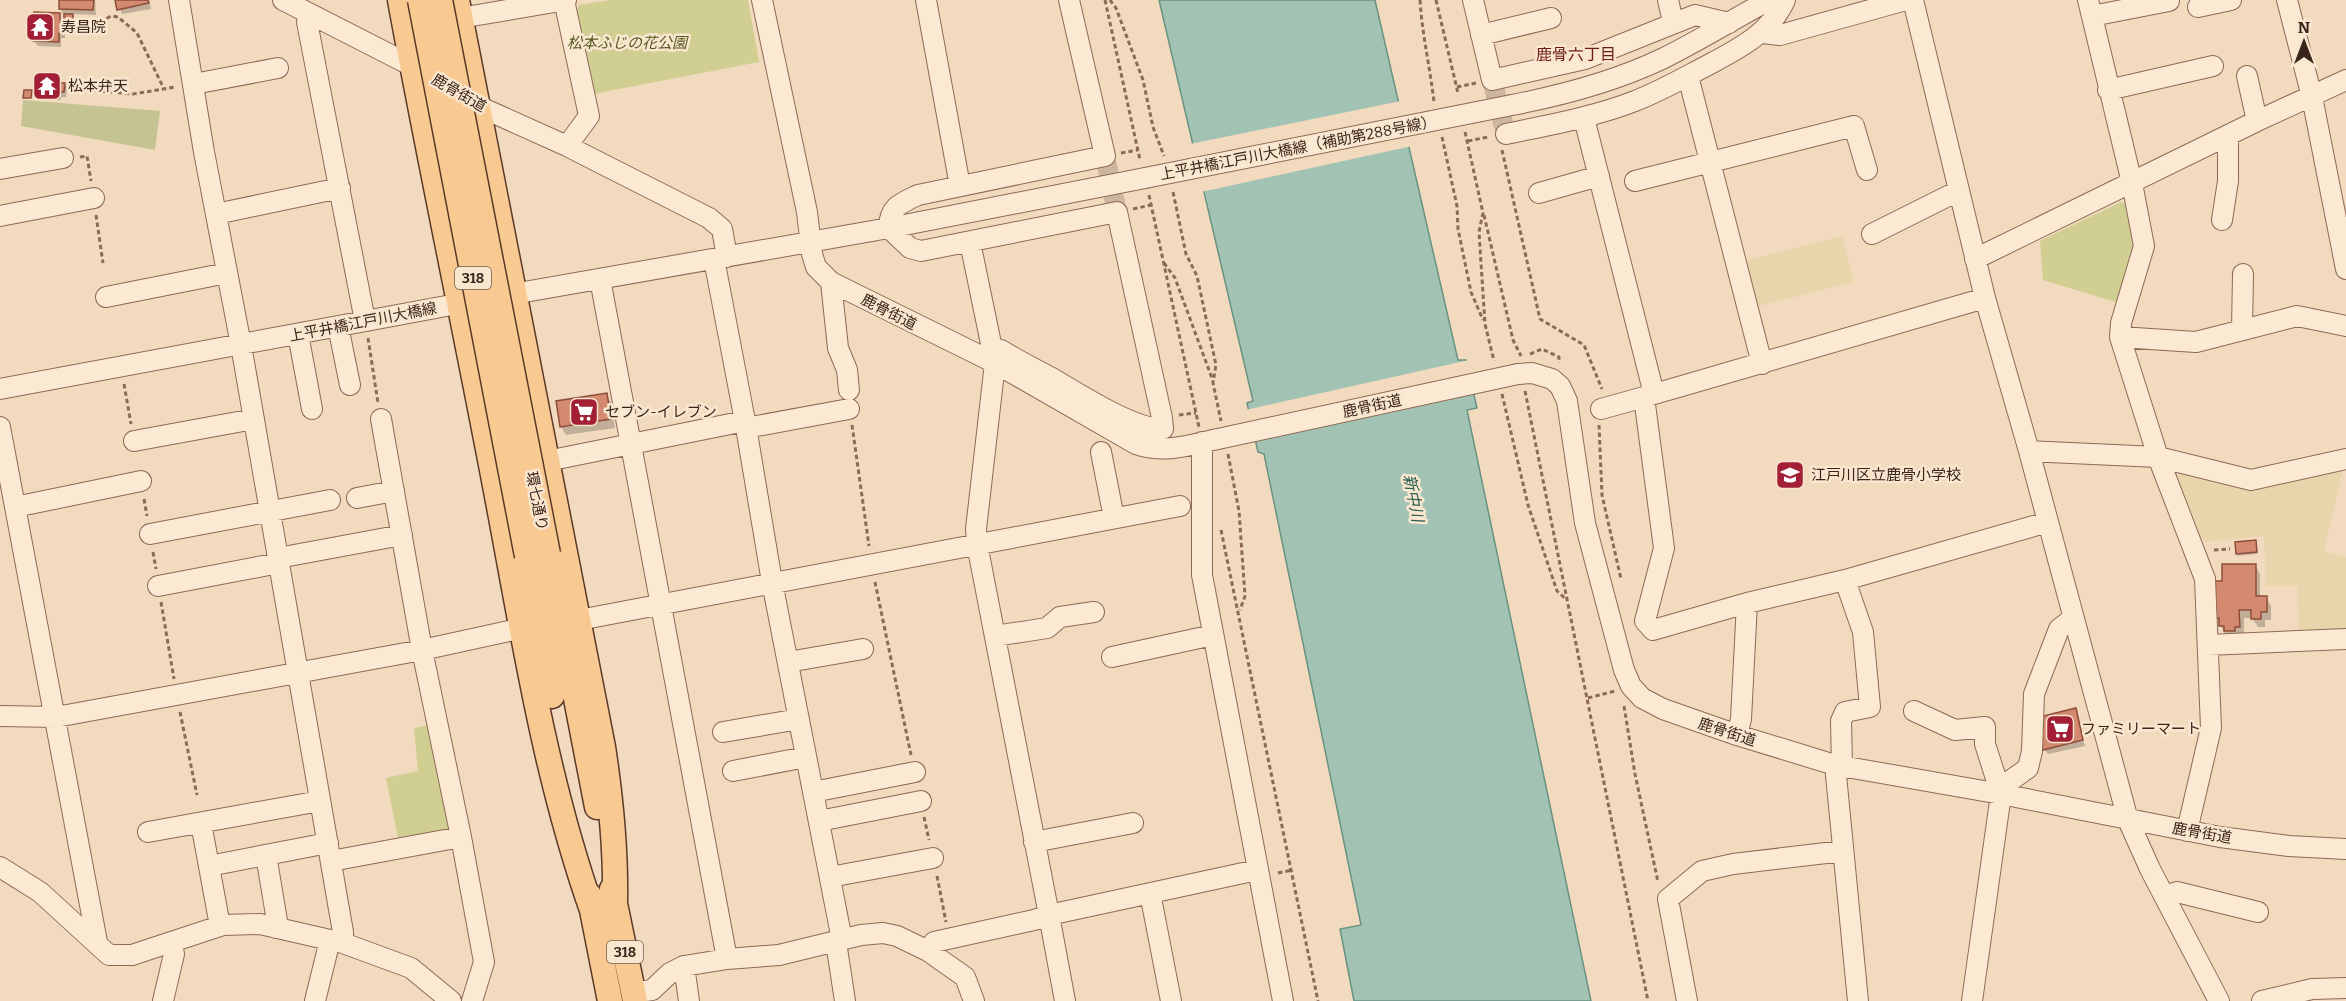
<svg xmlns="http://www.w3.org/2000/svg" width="2346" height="1001" viewBox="0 0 2346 1001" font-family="Bitter,'Noto Sans JP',serif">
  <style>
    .farmland { fill: #e9d5ab }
    .green { fill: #d1ce92 }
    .cemetery { fill: #c5c392 }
    .water { fill: #a2c3b4; stroke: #699281; stroke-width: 1.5 }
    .pier { fill: #f2dabf }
    .shadow { fill: #0003 }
    .building { fill: #d48a71; stroke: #8e4d39; stroke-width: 1.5 }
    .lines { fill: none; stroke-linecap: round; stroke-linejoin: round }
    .minor-tunnel { stroke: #cdb69e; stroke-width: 20; stroke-dasharray: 20 10; stroke-linecap: butt }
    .minor-casing { stroke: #8d6a55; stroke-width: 22 }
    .major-casing { stroke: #5a392a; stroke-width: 27 }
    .path { stroke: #8d6a55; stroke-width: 3; stroke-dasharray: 4.5 3; stroke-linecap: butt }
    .minor { stroke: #fce9d3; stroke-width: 20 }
    .major { stroke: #f9c992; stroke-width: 24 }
    .minor-bridge-casing { stroke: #8d6a55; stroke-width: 22; stroke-linecap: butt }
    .major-bridge-casing { stroke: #5a392a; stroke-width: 27; stroke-linecap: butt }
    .minor-bridge { stroke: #fce9d3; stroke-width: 20 }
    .major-bridge { stroke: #f9c992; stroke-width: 24 }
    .labels { text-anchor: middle; stroke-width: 5; stroke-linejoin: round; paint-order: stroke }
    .shield { fill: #f9e6cf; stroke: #735f51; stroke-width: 1.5 }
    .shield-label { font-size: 14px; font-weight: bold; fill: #3a251b }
    .poi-label { font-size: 15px; fill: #3a251b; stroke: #f9e6cf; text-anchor: start }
    .park-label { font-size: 15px; font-style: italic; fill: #545920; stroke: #f9e6cf }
    .street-label { font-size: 15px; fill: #3a251b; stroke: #f9e6cf }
    .neighbourhood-label { font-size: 16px; fill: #6b1a16; stroke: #f9e6cf }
    .water-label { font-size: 16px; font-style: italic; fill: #295c50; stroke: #f9e6cf }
  </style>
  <rect width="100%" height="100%" fill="#f2dabf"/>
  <!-- farmland -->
  <path class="farmland" d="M1842 236 1854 282 1755 307 1744 261Z
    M2343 470 2324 551 2346 557V630L2299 632 2297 586H2266L2264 536 2203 542 2177 476 2180 472 2257 489Z"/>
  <!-- green -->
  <path class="green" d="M611 0H748L759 62 593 94 576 14 579 5Z
    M2121 202 2129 206 2137 245 2119 303 2043 280 2040 241Z
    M435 724 458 833 399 844 386 778 418 771 414 728Z"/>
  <!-- cemetery -->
  <path class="cemetery" d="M23 100 160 111 155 150 21 126Z"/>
  <!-- water -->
  <path class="water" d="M1159 0H1375L1458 360H1466L1477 408 1467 410 1591 1001H1354L1340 929 1361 925 1264 454 1258 452 1247 403 1253 401Z"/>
  <!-- pier -->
  <path class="pier" d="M1401 101 1412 146 1201 192 1190 144Z
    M1469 360 1476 392 1252 441 1245 410Z"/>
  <!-- shadow -->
  <path class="shadow" d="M60 0H95L96 15 71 14 74 25H66V14H63L60 8Z
    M117 0H149L151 9 122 14Z
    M59 15 65 28V38H61V47L38 46 34 41Z
    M61 85H64L67 90 66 97H61V100L41 99 38 93Z
    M606 394 611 403 615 428 566 435 561 427 557 402Z
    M2236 544H2256L2257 554 2238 556Z
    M2255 565 2260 574V598H2266L2271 606V620H2265V627H2258L2252 618H2244V635L2230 639 2225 634 2217 618 2224 582Z
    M2075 710 2085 746 2048 754 2044 749Z"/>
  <!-- building -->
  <path class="building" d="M59 0H94L93 10 59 9Z
    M115 0H148L149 3 117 10Z
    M34 12 60 13V21H63V33H59V42L33 41 32 19H34Z
    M64 14H73V23H64Z
    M38 78 60 80V83H65L64 92H59V95L37 94Z
    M24 90H32L31 98H23Z
    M607 393 611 419 560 427 556 401Z
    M2256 540 2257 552 2236 554 2235 542Z
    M2222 564H2256V596H2267V612H2261V619H2251V610H2239L2240 627H2235V631H2224V626H2219V618H2216L2214 581H2222Z
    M2076 708 2083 740 2043 750 2037 726 2039 717Z"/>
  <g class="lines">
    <!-- minor-tunnel -->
    <path class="minor-tunnel" d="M1492 80 1506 134
      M1105 156 1117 212"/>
    <!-- minor casing -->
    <g class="minor-casing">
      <path id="minor" d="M179 0 204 152 241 345 343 932V943
        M283 0 422 71
        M564 0 589 116 567 146
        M762 0 807 212 812 254 816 267 831 282 995 363 1136 444C1165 454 1189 445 1218 439
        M926 0 960 186
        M1473 0 1492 80 1585 59 1695 15 1729 23
        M1668 0 1673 22
        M1913 0 1985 298 2029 451 2128 820 2150 869 2219 1001
        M2088 0 2132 183 2144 246 2121 323 2120 337 2158 457 2205 579 2211 728 2187 831
        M2287 0 2312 97 2346 269
        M2198 7 2231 0
        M311 15 307 22 365 321
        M2092 16 2169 1
        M460 18 566 0
        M1762 33 1780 35 1906 0
        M1481 35 1551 18
        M1688 76 1762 364
        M2247 76 2257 121
        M194 84 278 68
        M2108 90 2213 66
        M467 99 478 106 567 146 709 218 722 229 727 257
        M1512 105C1564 95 1616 81 1664 58 1700 40 1734 19 1769 0
        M1584 118 1654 394
        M1506 134C1549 125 1594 117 1635 101 1661 91 1685 77 1710 64 1740 48 1771 32 1785 0
        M0 169 63 158
        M1635 181 1854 126 1867 170
        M1539 193 1599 176
        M216 214 340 188
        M0 216 94 198
        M2222 220 2228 181V135
        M1872 234 1958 191
        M714 259 745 421 772 582 842 940
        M1975 259 2257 121 2346 80
        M600 279 727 959
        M831 282 838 348 847 370 849 390
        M502 296 889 228 1145 178
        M106 297 227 273
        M1985 298 1644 397 1664 548 1645 621 1653 630 1747 603 1845 580 2048 522
        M338 326 350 385
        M2242 330 2243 274
        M298 334 312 409
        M2120 337 2196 342 2297 316 2346 326
        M992 350H1001C1017 360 1033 368 1050 377 1078 393 1132 429 1163 429L1162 418 1117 212 921 251 910 248 889 228C889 207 901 203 918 195L1105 156 1069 0
        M1518 374 1532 373 1552 379 1560 386 1567 401 1585 523 1624 670 1631 686 1642 698 1663 709 1737 735 1835 765 2001 794 2220 837 2289 846 2346 849
        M0 389 473 301
        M1601 409 1644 397
        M381 419 422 650 461 837 484 962 472 1001
        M0 427 97 942
        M746 428 849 409
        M134 441 254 419
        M1202 442V575L1283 1001
        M2029 451 2158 457 2251 480 2346 459
        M1101 452 1114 518
        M547 461 745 421
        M357 498 394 491
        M15 507 141 481
        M150 534 330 500
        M278 558 402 535
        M158 586 279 563
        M579 620 1180 506
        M995 636 1047 628 1060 617 1094 612
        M2208 645 2346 639
        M1112 657 1213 635
        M788 662 863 649
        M1914 711 1955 730 1985 727V744L2001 794
        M0 716 56 717 422 650 523 628
        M723 732 799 719
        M1737 735 1741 719 1747 603
        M1835 765 1858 1001
        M1842 766 1841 721 1845 712 1870 707 1863 632 1845 580
        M733 771 806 757
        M813 792 915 772
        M819 821 921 801
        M201 823 220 926
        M148 832 320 801
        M1034 842 1133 823
        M266 855 277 921 276 928
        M331 861 461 837
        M209 866 328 843
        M0 867 40 892 109 955H132L223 925 260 924 343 943 411 968 451 1001
        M830 877 933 858
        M1150 893 1171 1001
        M2164 896 2177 892 2258 912
        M836 942 845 1001
        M928 951 934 942 1034 920 1049 915 977 544 976 529 995 363 970 242
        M684 966 689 1001
        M633 993 652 990 670 973 684 966 727 959 779 955 861 935 883 933 897 936 928 951 965 977 974 1001
        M163 1001 174 954 171 942
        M315 1001 330 940
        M1065 1001 1049 915 1257 870
        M1687 1001 1668 899 1702 871 1733 864 1843 851
        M1972 1001 2001 794 2007 783 2028 768 2032 751 2034 694 2059 629 2072 619
        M2262 1001 2312 989 2346 988"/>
    </g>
    <!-- major casing -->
    <g class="major-casing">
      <path id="major" d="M400 0C430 164 465 327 496 491 523 632 544 774 592 910
        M457 0 603 747C611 799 616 850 615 903
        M548 554 597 807
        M527 556 552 696
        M612 889 635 1001
        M589 895 610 1001"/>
    </g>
    <!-- path -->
    <path class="path" d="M1105 0 1140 160
      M1110 0 1116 8 1143 80 1153 127 1164 156
      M1420 0C1422 34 1430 67 1434 102
      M1436 0 1458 93
      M72 27 88 29 111 16 118 17 137 33 164 89
      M1457 87 1476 83
      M65 88 133 94 175 87
      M1465 132 1483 213 1479 232 1485 324 1494 361
      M1442 137 1457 206 1458 229 1471 292 1483 320
      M1468 141 1488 137
      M1502 150 1540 319 1584 345 1602 389
      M1121 153 1138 150
      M80 157 87 156 91 181
      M1173 192 1186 254 1197 276 1216 365 1213 383 1221 421
      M1149 195 1199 427
      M1133 209 1151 205
      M96 215 103 263
      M1484 215 1513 340 1521 356
      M1164 263 1175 278 1213 381
      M368 338 378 403
      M1530 354 1542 349 1559 357V363
      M124 384 131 424
      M1525 391 1648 1001
      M1502 394 1528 505 1557 591 1567 600
      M1179 415 1196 413
      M852 425 869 546
      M1599 425 1602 495 1621 579
      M1228 454 1239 511 1245 596 1240 610
      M144 499 147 516
      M1221 530 1318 1001
      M2214 550 2230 549
      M153 552 156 569
      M875 582 911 755
      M161 602 174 679
      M1588 698 1615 691
      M1624 706 1635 774 1658 882
      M180 712 197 795
      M924 817 929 840
      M1278 873 1292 870
      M937 876 946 922"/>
    <!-- minor -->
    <use href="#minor" class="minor"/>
    <!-- major -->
    <use href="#major" class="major"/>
    <!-- minor-bridge casing -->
    <g class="minor-bridge-casing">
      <path id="minor-bridge" d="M1145 178 1512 105
        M1218 439 1518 374"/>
    </g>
    <!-- major-bridge casing -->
    <g class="major-bridge-casing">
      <path id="major-bridge" d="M420 0 527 556
        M440 0 548 554"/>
    </g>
    <!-- minor-bridge -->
    <use href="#minor-bridge" class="minor-bridge"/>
    <!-- major-bridge -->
    <use href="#major-bridge" class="major-bridge"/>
  </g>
  <!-- icons -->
  <defs>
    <g id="temple-square" transform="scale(1.5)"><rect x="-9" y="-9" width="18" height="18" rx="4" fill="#a21f35" stroke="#f9e6cf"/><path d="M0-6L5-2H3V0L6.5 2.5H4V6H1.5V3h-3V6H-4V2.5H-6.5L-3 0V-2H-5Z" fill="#fff"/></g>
    <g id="supermarket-square" transform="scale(1.5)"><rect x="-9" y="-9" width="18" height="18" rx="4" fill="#a21f35" stroke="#f9e6cf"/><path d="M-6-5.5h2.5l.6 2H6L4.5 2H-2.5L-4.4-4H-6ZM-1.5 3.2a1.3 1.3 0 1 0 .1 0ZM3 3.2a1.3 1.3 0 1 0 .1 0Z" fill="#fff"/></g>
    <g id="school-square" transform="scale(1.5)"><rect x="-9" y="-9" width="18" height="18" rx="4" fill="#a21f35" stroke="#f9e6cf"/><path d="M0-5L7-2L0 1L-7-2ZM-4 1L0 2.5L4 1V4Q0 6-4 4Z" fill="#fff"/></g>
  </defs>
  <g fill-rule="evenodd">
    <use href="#temple-square" x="40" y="27"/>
    <use href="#temple-square" x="47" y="86"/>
    <use href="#supermarket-square" x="584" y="412"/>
    <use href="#school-square" x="1790" y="475"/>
    <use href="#supermarket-square" x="2060" y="729"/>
  </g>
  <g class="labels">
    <!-- shield labels -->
    <g class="shield">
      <rect x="455" y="267" width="36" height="22" rx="4.5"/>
      <rect x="607" y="941" width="36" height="22" rx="4.5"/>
    </g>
    <g class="shield-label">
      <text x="473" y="283">318</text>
      <text x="625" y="957">318</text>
    </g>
    <!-- poi labels -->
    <g class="poi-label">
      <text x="61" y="32">寿昌院</text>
      <text x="68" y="91">松本弁天</text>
      <text x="605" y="417">セブン-イレブン</text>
      <text x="1811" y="480">江戸川区立鹿骨小学校</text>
      <text x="2081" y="734">ファミリーマート</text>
    </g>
    <!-- park labels -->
    <g class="park-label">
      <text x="627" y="48">松本ふじの花公園</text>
    </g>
    <!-- street labels -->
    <g class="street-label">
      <text transform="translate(459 93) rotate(30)" y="5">鹿骨街道</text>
      <text transform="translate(1298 148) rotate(-11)" y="5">上平井橋江戸川大橋線（補助第288号線）</text>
      <text transform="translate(889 312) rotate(27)" y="5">鹿骨街道</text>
      <text transform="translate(363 322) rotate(-11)" y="5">上平井橋江戸川大橋線</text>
      <text transform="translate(1372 406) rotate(-12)" y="5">鹿骨街道</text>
      <text transform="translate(537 501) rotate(79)" y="5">環七通り</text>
      <text transform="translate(1727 732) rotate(18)" y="5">鹿骨街道</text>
      <text transform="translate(2202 833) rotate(10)" y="5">鹿骨街道</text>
    </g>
    <!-- neighbourhood labels -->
    <g class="neighbourhood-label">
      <text x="1576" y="60">鹿骨六丁目</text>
    </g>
    <!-- water labels -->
    <g class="water-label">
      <text transform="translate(1414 498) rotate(79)" y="6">新中川</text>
    </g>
  </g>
  <!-- north arrow -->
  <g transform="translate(2304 42)" stroke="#f9e6cf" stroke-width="4.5" paint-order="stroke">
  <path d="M0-4.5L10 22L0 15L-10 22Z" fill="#3a251b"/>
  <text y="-9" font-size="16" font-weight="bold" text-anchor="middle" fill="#3a251b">N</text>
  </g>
</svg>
